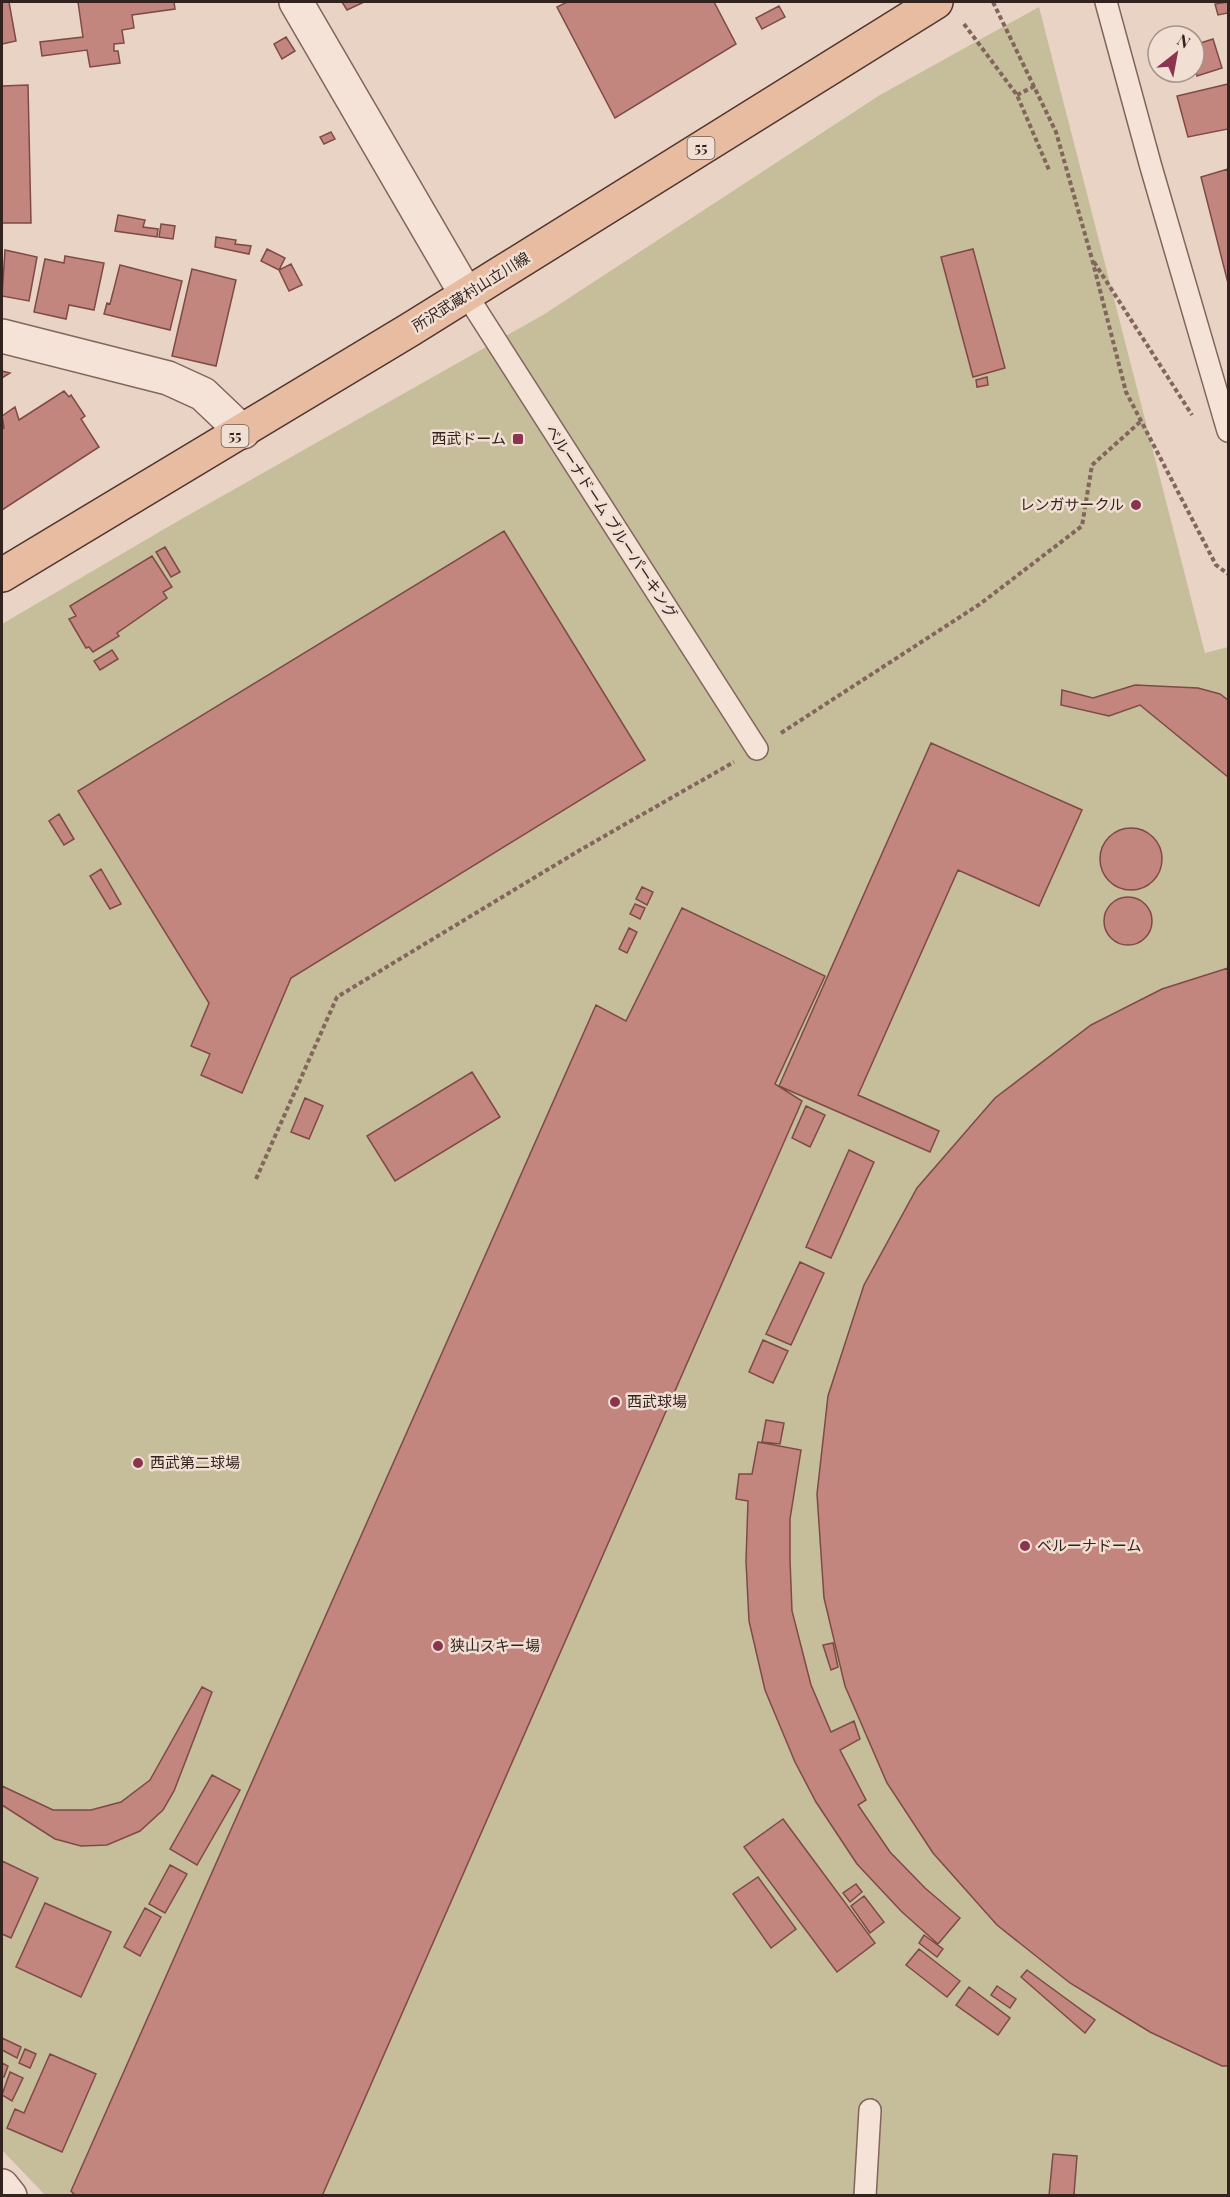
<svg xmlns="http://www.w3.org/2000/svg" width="1230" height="2197" viewBox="0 0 1230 2197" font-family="'Playfair Display','Noto Sans JP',serif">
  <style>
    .green { fill: #c6bd9a }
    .building { fill: #c3867f; stroke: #7e4a46; stroke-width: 1.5 }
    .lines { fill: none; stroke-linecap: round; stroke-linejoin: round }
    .service-casing { stroke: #82655d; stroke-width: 24 }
    .minor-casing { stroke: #82655d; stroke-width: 36 }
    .tertiary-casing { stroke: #82655d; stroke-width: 36 }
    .primary-casing { stroke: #503631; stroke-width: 36 }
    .path { stroke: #82655d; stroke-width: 4; stroke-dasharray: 4.5 3; stroke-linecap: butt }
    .service { stroke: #f5e3d7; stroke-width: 21 }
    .minor { stroke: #f5e3d7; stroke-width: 33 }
    .tertiary { stroke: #f5e3d7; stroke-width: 33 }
    .primary { stroke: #e8bca1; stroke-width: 33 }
    .poi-dot { fill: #8a344f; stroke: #f1dfd3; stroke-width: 2 }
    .labels { text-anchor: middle; stroke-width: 5; stroke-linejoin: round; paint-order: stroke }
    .shield { fill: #f1dfd3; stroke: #6c5b55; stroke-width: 1.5 }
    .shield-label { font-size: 14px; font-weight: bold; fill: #33231f }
    .street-label { font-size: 15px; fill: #33231f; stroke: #f1dfd3 }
    .poi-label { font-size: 15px; fill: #33231f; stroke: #f1dfd3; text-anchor: start }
  </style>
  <rect width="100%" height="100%" fill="#e9d3c5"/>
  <!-- green -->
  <path class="green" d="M1039 7 1205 653 1228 647V2195L46 2196 2 2150V624L178 521 543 315 880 95Z"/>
  <!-- building -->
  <path class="building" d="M2 2H9L16 41 2 44Z
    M78 2H174L175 9 132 15 134 28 122 30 124 43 114 44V51H118L120 63 90 67 87 50 42 56 40 42 83 37Z
    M342 2H364L347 10Z
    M567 2H714L736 44 615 118 557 7Z
    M1228 2V13L1218 15 1215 4Z
    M779 6 785 17 762 29 756 18Z
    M286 37 295 51 282 59 274 44Z
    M1213 39 1222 68 1197 76 1194 45Z
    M1228 84V129L1188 137 1177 96Z
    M28 85 31 223H2V86Z
    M331 132 335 139 324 144 320 137Z
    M1228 169V283L1201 177Z
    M118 215 145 220 143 227 158 229 157 237 115 231Z
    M161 224 175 226 173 239 159 237Z
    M216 237 236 240 235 244 251 246 249 254 215 247Z
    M267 249 285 258 279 270 261 261Z
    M973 249 1005 368 973 377 941 257Z
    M5 250 37 257 29 301 2 296Z
    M65 256 104 263 94 310 69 305 66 319 34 312 45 259 64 263Z
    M291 264 302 285 289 291 279 270Z
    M120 265 182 281 170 330 104 314 107 303 110 304Z
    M192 269 236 280 216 366 172 356Z
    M2 371 10 373 2 378Z
    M987 377 988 385 977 387 976 380Z
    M64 391 69 397 71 395 85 416 81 419 99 447 2 510V429L4 428 2 416 15 407 19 420Z
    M504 531 645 760 291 978 242 1093 201 1075 210 1054 191 1046 209 1003 78 791Z
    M165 547 180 572 171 577 156 552Z
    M152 556 172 587 163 592 167 598 117 633 119 636 93 652 89 647 86 648 69 619 76 616 70 606Z
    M112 650 118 659 100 670 94 661Z
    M1135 685 1198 688 1220 694 1228 700V777L1140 705 1109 716 1061 705 1062 690 1093 698Z
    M931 743 1082 810 1039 906 958 870 858 1095 939 1131 930 1152 779 1086Z
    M59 814 74 839 64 845 49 821Z
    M1100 859a31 31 0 1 1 62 0a31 31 0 1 1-62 0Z
    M101 869 121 904 110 909 90 876Z
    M642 887 653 892 647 905 636 899Z
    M1104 921a24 24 0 1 1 48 0a24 24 0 1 1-48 0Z
    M635 904 645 908 640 919 630 914Z
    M682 908 825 976 775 1084 802 1101 322 2196H76L71 2191 596 1005 626 1021Z
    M629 928 637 932 627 953 619 949Z
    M1228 968V2066H1222L1150 2032 1070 1983 997 1925 933 1853 887 1783 845 1686 824 1598 817 1494 828 1396 864 1285 917 1188 995 1098 1091 1025 1162 989Z
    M472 1072 500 1117 395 1181 367 1136Z
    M305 1098 323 1106 309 1139 291 1132Z
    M806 1106 825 1115 810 1147 792 1138Z
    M849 1150 874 1162 831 1258 806 1247Z
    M800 1262 824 1273 791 1345 766 1334Z
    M763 1340 788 1351 773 1383 749 1372Z
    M766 1420 784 1423 780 1444 762 1442Z
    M758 1442 801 1450 790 1519V1560L792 1611 811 1685 831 1732 854 1721 860 1739 840 1750 866 1800 858 1805 890 1852 925 1888 960 1918 938 1944 902 1912 857 1864 816 1802 795 1762 765 1690 749 1621 746 1561 748 1501 736 1499 739 1474H752Z
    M833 1643 838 1667 831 1670 823 1645Z
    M202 1687 212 1692 174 1791 163 1810 140 1831 107 1845 81 1846 55 1839 2 1805V1786L53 1810H91L121 1802 150 1780Z
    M212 1775 240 1790 197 1865 170 1849Z
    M783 1819 875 1943 837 1972 744 1847Z
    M2 1861 38 1878 11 1938 2 1934Z
    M170 1865 187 1874 165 1913 149 1904Z
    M758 1877 796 1929 771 1948 733 1894Z
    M856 1884 862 1892 850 1902 843 1893Z
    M864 1896 884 1922 870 1933 851 1906Z
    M45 1903 111 1932 81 1997 16 1967Z
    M145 1908 161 1917 140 1956 124 1947Z
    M924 1935 943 1949 937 1957 919 1943Z
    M919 1949 960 1981 947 1997 906 1965Z
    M1027 1970 1095 2020 1085 2033 1021 1977Z
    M997 1986 1016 1999 1010 2008 991 1995Z
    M969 1987 1010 2018 998 2035 956 2005Z
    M2 2038 21 2047 17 2058 2 2050Z
    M25 2049 36 2054 30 2068 19 2063Z
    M50 2054 96 2074 62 2152 7 2128 15 2109 24 2113Z
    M2 2063 8 2066 4 2077 2 2076Z
    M10 2072 23 2078 12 2101 2 2095Z
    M1053 2154 1077 2156 1074 2194 1078 2196H1049Z"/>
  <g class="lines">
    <!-- service casing -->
    <g class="service-casing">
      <path id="service" d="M1106 2 1151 167 1228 431
        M466 294 757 749
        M865 2196 870 2110"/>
    </g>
    <!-- minor casing -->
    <g class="minor-casing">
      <path id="minor" d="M296 2 466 294
        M2 336 168 378 203 394 243 432"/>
    </g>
    <!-- tertiary casing -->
    <g class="tertiary-casing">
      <path id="tertiary" d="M2 2186 10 2196"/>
    </g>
    <!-- primary casing -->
    <g class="primary-casing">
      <path id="primary" d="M2 575 411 329 936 2"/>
    </g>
    <!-- path -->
    <path class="path" d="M993 2 1056 132 1092 259 1126 392 1216 565 1228 574
      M964 24 1017 95 1049 170
      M1017 95 1035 86
      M1094 262 1192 415
      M781 733 980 604 1082 526 1092 465 1140 422
      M256 1179 337 997 580 850 734 762"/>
    <!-- service -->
    <use href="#service" class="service"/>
    <!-- minor -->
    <use href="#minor" class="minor"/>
    <!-- tertiary -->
    <use href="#tertiary" class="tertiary"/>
    <!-- primary -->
    <use href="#primary" class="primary"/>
  </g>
  <!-- markers -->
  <g class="poi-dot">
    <rect x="512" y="433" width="12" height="12" rx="3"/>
    <circle cx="1136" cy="505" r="6"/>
    <circle cx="615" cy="1402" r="6"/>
    <circle cx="138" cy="1463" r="6"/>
    <circle cx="1025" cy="1546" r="6"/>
    <circle cx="438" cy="1646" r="6"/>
  </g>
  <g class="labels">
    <!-- shield labels -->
    <g class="shield">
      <rect x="687.5" y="137" width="27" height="22" rx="4.5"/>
      <rect x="221.5" y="425" width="27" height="22" rx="4.5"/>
    </g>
    <g class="shield-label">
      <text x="701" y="153">55</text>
      <text x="235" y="441">55</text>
    </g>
    <!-- street labels -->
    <g class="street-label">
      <text transform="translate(471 292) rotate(-32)" y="5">所沢武蔵村山立川線</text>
      <text transform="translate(611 522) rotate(57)" y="5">ベルーナドーム ブルーパーキング</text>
    </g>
    <!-- poi labels -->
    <g class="poi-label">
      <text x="506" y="444" text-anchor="end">西武ドーム</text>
      <text x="1124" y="510" text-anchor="end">レンガサークル</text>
      <text x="627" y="1407">西武球場</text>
      <text x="150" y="1468">西武第二球場</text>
      <text x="1037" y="1551">ベルーナドーム</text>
      <text x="450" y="1651">狭山スキー場</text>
    </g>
  </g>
  <!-- border -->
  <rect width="1230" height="2197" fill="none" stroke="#33231f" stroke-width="6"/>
  <!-- north arrow -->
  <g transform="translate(1176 54) rotate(31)"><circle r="28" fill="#f1dfd3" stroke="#a5948b" stroke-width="1.5"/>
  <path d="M0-4.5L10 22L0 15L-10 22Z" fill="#8a344f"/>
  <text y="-9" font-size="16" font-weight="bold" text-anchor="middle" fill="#33231f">N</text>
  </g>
</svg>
